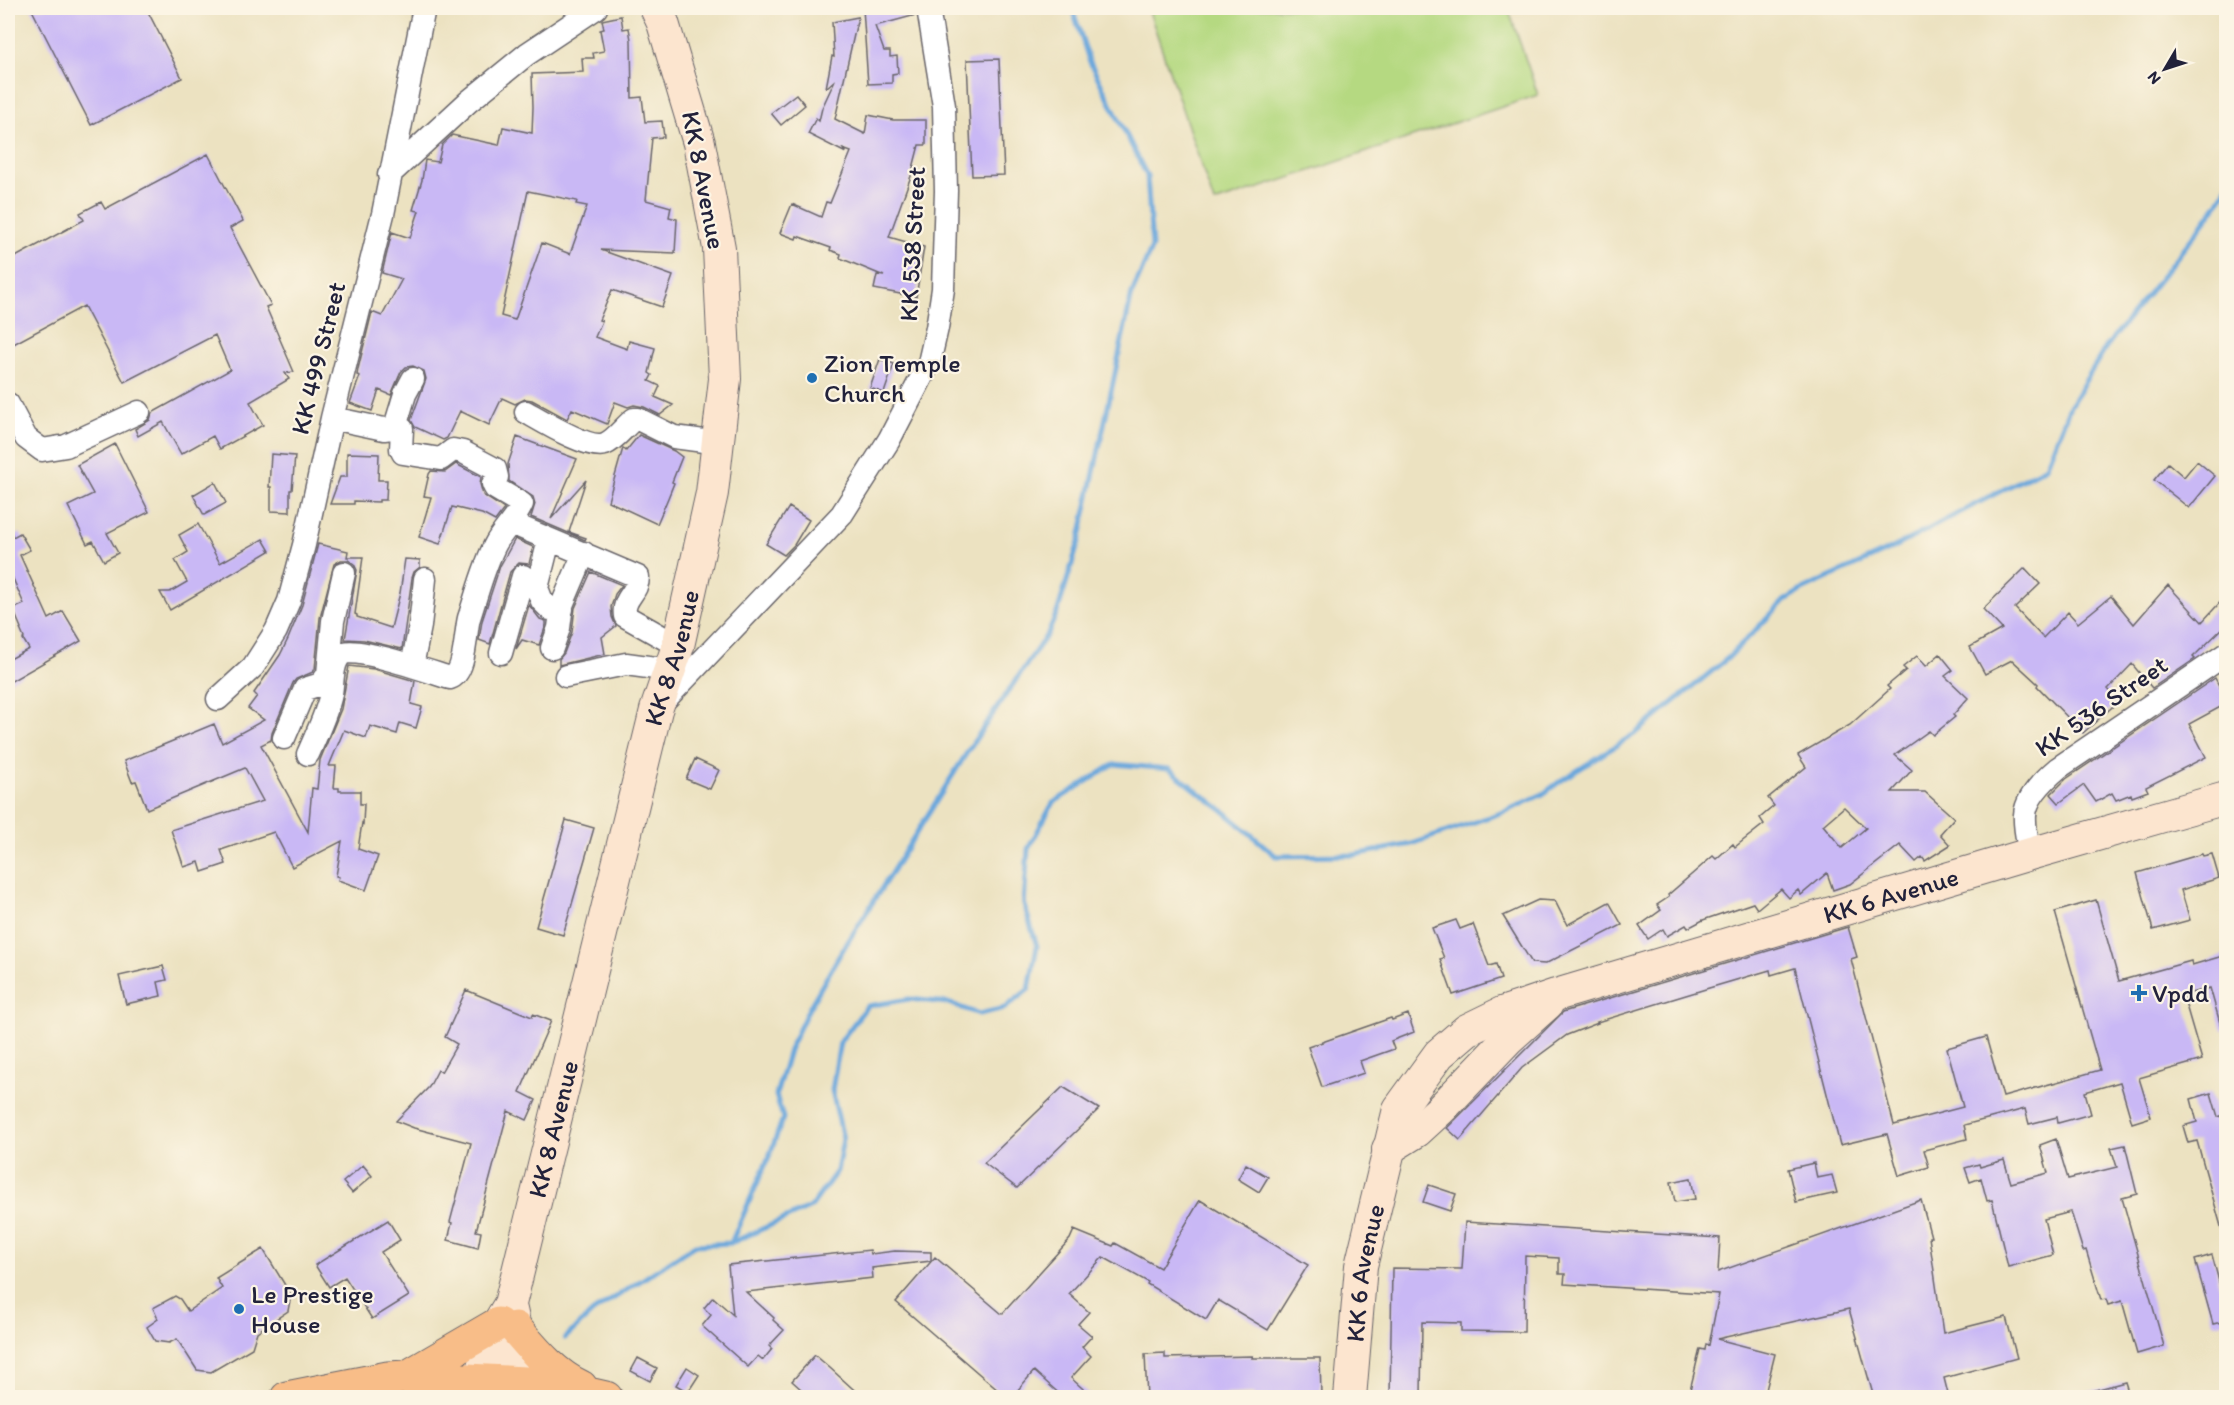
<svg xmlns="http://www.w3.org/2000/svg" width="2234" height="1405" viewBox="0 0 2234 1405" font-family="Itim,sans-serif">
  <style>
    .green { fill: #b5d981; stroke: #6c7e5e; stroke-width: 1.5 }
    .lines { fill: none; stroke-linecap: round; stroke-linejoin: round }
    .stream { stroke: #6ba7dc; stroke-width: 5 }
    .building { fill: #c9b8f5; fill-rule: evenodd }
    .minor-casing { stroke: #69656a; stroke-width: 25 }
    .secondary-casing { stroke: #69656a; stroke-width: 34 }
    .trunk-casing { stroke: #69656a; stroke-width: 35 }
    .minor { stroke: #fff; stroke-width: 22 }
    .secondary { stroke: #fce5cf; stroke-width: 32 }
    .trunk { stroke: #f8bd88; stroke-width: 33 }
    .poi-dot { fill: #1f6fb2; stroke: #fcf5e5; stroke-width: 2 }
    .labels { text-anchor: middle; stroke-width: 4.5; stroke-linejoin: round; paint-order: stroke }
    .street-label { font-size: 26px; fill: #22223b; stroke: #fcf5e5 }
    .poi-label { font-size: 26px; fill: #22223b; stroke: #fcf5e5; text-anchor: start }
  </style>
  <rect width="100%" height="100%" fill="#fcf5e5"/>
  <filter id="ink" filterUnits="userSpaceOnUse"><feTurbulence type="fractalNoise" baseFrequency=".0167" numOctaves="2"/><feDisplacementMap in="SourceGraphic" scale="12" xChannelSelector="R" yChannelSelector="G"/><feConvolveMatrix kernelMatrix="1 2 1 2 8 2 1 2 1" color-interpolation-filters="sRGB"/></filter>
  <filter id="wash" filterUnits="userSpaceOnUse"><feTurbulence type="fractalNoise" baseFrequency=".008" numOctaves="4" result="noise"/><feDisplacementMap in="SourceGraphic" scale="24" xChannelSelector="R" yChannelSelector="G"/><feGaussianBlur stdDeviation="1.35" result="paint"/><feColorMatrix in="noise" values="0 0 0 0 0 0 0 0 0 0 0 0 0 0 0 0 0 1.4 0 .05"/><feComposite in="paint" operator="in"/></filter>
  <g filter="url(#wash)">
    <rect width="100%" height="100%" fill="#ece2c1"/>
    <!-- green -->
    <path class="green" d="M1148 8H1508L1538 95 1214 203Z"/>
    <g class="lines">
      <!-- stream -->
      <path class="stream" d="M731 1243 811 1207 837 1171 843 1139 832 1090 840 1042 867 1006 909 999 948 1003 979 1014 1005 1008 1029 989 1037 946 1024 904 1028 849 1053 803 1114 764 1169 769 1226 813 1276 856 1354 855 1412 844 1506 811 1543 794 1559 782 1636 733 1728 658 1784 601 1802 590 1887 551 2046 467 2070 406 2106 347 2203 224 2219 202 2226 187
        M565 1338 593 1312 695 1245 731 1243 770 1154 783 1118 776 1095 789 1050 809 1008 839 956 973 743 1048 633 1058 610 1080 538 1132 293 1152 247 1147 176 1089 60 1072 8"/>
    </g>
    <g id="blocks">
      <!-- building -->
      <path class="building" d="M31 8H146L182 78 91 125Z
        M863 8H915L916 15 875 26 884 51H890V57L897 56 898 73 892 74V83L868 84Z
        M621 16 623 29 629 28 631 40 632 98 642 97 645 122 662 121 664 137 652 138 646 200 671 207 669 217 677 219 675 253 601 250 673 276 662 307 612 290 599 320 602 321 595 337 627 349 629 341 655 348 649 373 652 375 649 381 660 386 655 397 673 405 660 415 644 407 634 405 628 407 615 402 607 424 572 409 567 419 532 400 525 399 515 404 502 398 489 425 460 411 447 438 443 440 415 427 411 420 426 379 424 371 413 366 406 367 401 372 391 395 379 390 372 411 350 403 360 376 357 375 358 369 372 312 382 316 402 279 382 273 392 232 410 238 419 211 413 210 422 180 425 160 438 162 442 145 452 135 499 145 503 127 532 133 533 107 532 74 583 72 582 58H594L593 53 604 51 600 30 604 29 602 20ZM528 191 577 201 576 204 587 206 570 254 542 243 515 320 501 316Z
        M858 17 835 119 865 134 868 115 893 120H926V145H919L911 176 889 237 924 247 916 297 874 289 877 275 884 276 840 258 841 254 830 250 831 248 797 236 796 239 780 233 792 204 821 217 826 202 830 203 851 152 843 149 846 153 808 134 816 118 819 121 822 108 835 80 826 88 832 56 834 57 832 22Z
        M999 59 1004 175 972 176 967 60Z
        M796 94 805 105 781 125 771 113Z
        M208 154 243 221 230 228 271 305 266 307 294 372 285 373 289 379 250 402 263 425 220 449 213 436 181 454 163 422 138 436 135 429 150 420 152 413 230 370 215 335 124 382 84 306 8 347V261L84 220 80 213 101 202 105 209Z
        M880 359 894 364 884 393 870 388Z
        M639 435 674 451 682 457 672 482 674 483 668 498 657 524 608 501 623 448 626 451Z
        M517 437 577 459 551 519 586 480 569 532 586 538 585 540 531 517 535 504 533 497 509 481 508 464Z
        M115 444 149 512 107 533 118 553 104 561 93 541 87 544 68 506 93 494 77 465Z
        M347 453 379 454 378 480H387L386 500H379V502L354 501V504H330L340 477H347Z
        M271 454 295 456 292 490H290V512L271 511V487H269Z
        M2197 461 2215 476 2189 508 2154 480 2168 463 2184 477Z
        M456 464 481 477 480 484 483 495 504 509 495 521 482 514 452 507 440 544 419 537 431 497 424 496 429 474 431 471 445 472Z
        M215 482 226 503 204 515 193 495Z
        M789 507 809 520 794 545 784 555 766 544Z
        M198 524 220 563 263 539 270 551 170 610 160 592H170L187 582 175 560 188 552 179 535Z
        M8 525 13 537 20 533 30 550 20 555 49 619 63 611 81 641 8 683V660L29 649 23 639 24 638 20 629 21 628 13 609 24 604 8 567Z
        M515 539 533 547 529 564 519 563 510 572 490 644 479 640 482 621 500 566Z
        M318 544 348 551 347 557H363L355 614 357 615V617L391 628 400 593 405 559 420 560V567L414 572 412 578 402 649 364 640 345 639 357 570 354 564 348 560H341L334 564 320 618 315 669 313 672 296 679 293 683 272 733 271 740 261 745 308 832 312 788 317 789 320 760 341 709 349 666 374 669 415 681 411 704 422 707 416 728 400 723 397 734 370 726 366 738 344 730 329 766H336L334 788H339V791H360V804H364L363 824 362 823 358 849 378 856 366 890 338 880 339 877 336 876 342 841 292 867 274 832 221 850 226 864 202 872 199 862 184 867 171 830 263 801 245 768 147 809 136 781 132 782 124 761 214 724 222 743 264 720 248 708 257 696 254 693 280 655 288 639 302 605Z
        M2025 568 2040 584 2015 608 2043 638 2068 612 2078 623 2111 596 2134 624 2168 585 2202 622 2226 596V625L2193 657 2195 659 2152 688 2132 664 2108 689 2119 701 2083 733 2037 686 2038 684 2012 660 1985 674 1970 647 2002 629 1983 609Z
        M591 572 622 585 615 594 611 607 612 617 616 626 602 637 605 654 559 665V659L564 653 572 632 575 608Z
        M529 605 540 619 546 621V625L539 645 522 640 516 649Z
        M1940 654 1953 670 1945 676 1968 698 1953 715 1955 717 1933 735 1929 731 1895 755 1912 770 1892 792H1925L1954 818 1940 834 1950 845 1925 861 1922 857 1916 862 1900 845 1850 884 1833 890 1827 873 1801 895 1798 890 1789 898 1781 889 1757 909 1753 903 1703 920 1688 928 1686 925 1667 936 1663 929 1648 939 1639 926 1661 910 1657 905 1669 897 1668 895 1713 856 1716 859 1733 844 1735 847 1764 824 1760 818 1774 806 1768 798 1806 767 1798 755 1850 725 1890 689 1887 686 1906 670 1903 667 1917 656 1926 666ZM1844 807 1866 828 1842 848 1823 825Z
        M2215 678 2226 699V704L2189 724 2206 757 2146 787 2148 791 2132 797 2131 794 2116 800 2112 793 2096 802 2084 785 2059 803 2051 794 2066 779Z
        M695 759 719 770 710 789 686 779Z
        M566 820 594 828 563 935 536 927Z
        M2202 854 2203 856 2212 854 2219 878 2181 890 2190 920 2153 930 2137 873Z
        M1538 900 1555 901 1567 925 1609 902 1622 925 1545 964 1532 963 1503 916Z
        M2096 900 2119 981 2191 961 2192 965 2226 955V1029L2222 1030 2210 988 2183 995 2202 1060 2139 1078 2151 1117 2132 1123 2120 1082 2085 1092 2091 1114 2058 1123 2057 1117 2029 1124 2025 1109 1964 1125 1967 1139 1924 1150 1929 1167 1899 1176 1887 1134 1840 1145 1795 968 1771 975 1770 970 1709 988 1597 1022 1598 1023 1567 1035 1522 1068 1460 1140 1447 1128 1563 1012 1848 927 1857 957 1851 959 1894 1125 1963 1107 1947 1048 1986 1037 2003 1097 2100 1070 2055 912Z
        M1456 920 1460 929 1473 924 1489 966 1496 964 1501 979 1453 995 1440 959 1444 958 1432 928Z
        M163 966 167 980 158 982 161 996 126 1004 119 976Z
        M466 990 532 1017 533 1014 551 1021 520 1092 536 1100 527 1120 508 1111 476 1231 481 1232 478 1248 448 1240 452 1223 450 1222 471 1143 414 1128 396 1121 429 1087 438 1070 441 1072 457 1044 445 1037Z
        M1408 1014 1414 1032 1391 1041 1394 1049 1360 1061 1364 1073 1322 1087 1308 1047 1391 1018 1392 1020Z
        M1063 1087 1099 1109 1017 1188 984 1163Z
        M2211 1093 2218 1117 2226 1114V1229L2222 1230 2197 1141 2188 1143 2183 1126 2197 1122 2191 1099Z
        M2056 1139 2068 1179 2117 1167 2111 1148 2125 1145 2137 1194 2122 1198 2164 1346 2137 1354 2122 1301 2108 1305 2106 1299 2101 1300 2086 1250 2083 1251 2071 1212 2044 1219 2053 1255 2008 1267 1992 1200 1987 1201 1981 1178 1970 1182 1965 1168 1979 1164 1980 1167 2004 1160 2011 1183 2048 1173 2040 1145Z
        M1814 1163 1817 1178 1832 1175 1837 1193 1796 1202 1788 1169Z
        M1246 1164 1268 1177 1259 1192 1238 1179Z
        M363 1165 372 1176 352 1193 343 1182Z
        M1691 1178 1695 1199 1675 1202 1671 1182Z
        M1429 1185 1456 1194 1450 1211 1423 1202Z
        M1200 1200 1308 1265 1268 1330 1218 1300 1206 1320 1147 1284 1148 1282 1103 1257 1069 1294 1089 1312 1078 1324 1092 1336 1082 1347 1091 1356 1071 1378 1093 1398H1064L1034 1371 1011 1398H1007L896 1302 935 1257 1002 1314 1070 1239 1074 1230 1113 1246 1115 1243 1160 1268Z
        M1921 1200 1931 1237H1929L1943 1333 2006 1317 2017 1358 1944 1378 1949 1398H1874L1849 1309 1717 1339 1775 1354 1764 1398H1688L1700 1349 1705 1350 1706 1344 1709 1345 1719 1294 1564 1284 1565 1274H1559V1258L1525 1256 1524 1332 1461 1331V1323L1422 1322 1421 1398H1390L1392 1268 1462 1269 1465 1222 1720 1238 1718 1272Z
        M388 1220 400 1240 381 1252 409 1296 372 1319 345 1277 329 1287 315 1265Z
        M263 1249 291 1295 288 1311 257 1332 252 1348 211 1372 197 1370 177 1339 169 1343 155 1341 147 1327 158 1319 153 1308 175 1296 180 1299 188 1311 222 1288 216 1278Z
        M870 1250 871 1254 895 1251 931 1252V1261L872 1268 873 1278 746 1292 774 1318 773 1320 784 1330 769 1346 772 1349 763 1360 758 1356 748 1367 702 1326 711 1315 704 1308 713 1297 733 1315 728 1265Z
        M2212 1255 2226 1308V1321L2213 1324 2195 1260Z
        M1165 1353V1358L1253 1356 1252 1358H1320L1321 1396H1254V1393L1147 1398 1145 1354Z
        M815 1355 830 1368 863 1398H811L792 1381Z
        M638 1358 657 1368 650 1381 631 1371Z
        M687 1367 699 1375 688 1392 676 1385Z
        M2125 1382 2130 1398H2085L2084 1393Z"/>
    </g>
  </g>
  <g filter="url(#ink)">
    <use href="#blocks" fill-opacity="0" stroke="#69656a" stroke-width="1.5"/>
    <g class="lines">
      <!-- minor casing -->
      <g class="minor-casing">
        <path id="minor" d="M389 175 468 102 527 54 596 8
          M8 404 26 438 42 450 66 446 139 412
          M526 412C542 421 589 450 605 444 615 440 625 426 634 419H638L674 437 719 443
          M395 427 405 394 413 379
          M511 523 638 577C638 594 622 597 625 616L678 646
          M549 540 537 588 542 601 550 609H562
          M552 648 559 628 562 605 584 553
          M501 653 523 576
          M412 666 420 626 425 579
          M566 676 626 664 670 670
          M218 699 253 667 276 631 289 601 304 545 332 418 383 214 424 8
          M662 703 842 514 889 440 929 363 937 328 943 289 946 191 944 106 928 8
          M284 738 305 689 321 684 328 674 333 621 344 573
          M308 754C316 736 325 717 330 698 334 685 330 663 342 654 354 645 433 673 450 678 466 673 465 633 469 618 477 594 484 565 496 543 504 529 516 519 522 504L495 488 493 484 497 477 495 469 463 452 453 450 441 459 403 453 401 449 402 429 399 427 384 429 332 418
          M2030 854C2028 842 2024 828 2025 815 2026 797 2045 779 2058 768L2226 654"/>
      </g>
      <!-- secondary casing -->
      <g class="secondary-casing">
        <g id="secondary">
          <path d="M1388 1149 1417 1131 1441 1109 1509 1038 1547 1004"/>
          <path d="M511 1310 515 1328 512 1381 519 1398"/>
          <path id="s1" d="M472 1398 498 1324 510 1304 656 710 678 646 712 493 725 379 719 248 699 143 663 23 656 8"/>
          <path id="s2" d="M1350 1398 1361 1266 1399 1109 1439 1054 1467 1030 1502 1013 1556 995 2030 854 2226 798"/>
        </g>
      </g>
      <!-- trunk casing -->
      <g class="trunk-casing">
        <path id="trunk" d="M515 1328C534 1350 554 1375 581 1387
          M407 1377 498 1324
          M287 1398 388 1378 407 1377 545 1384 606 1398"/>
      </g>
      <!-- minor -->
      <use href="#minor" class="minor"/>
      <!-- secondary -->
      <use href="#secondary" class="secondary"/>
      <!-- trunk -->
      <use href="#trunk" class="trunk"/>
    </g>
  </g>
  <!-- markers -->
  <g class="poi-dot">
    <circle cx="812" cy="378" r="6"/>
    <path d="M2136 984h6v6h6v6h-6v6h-6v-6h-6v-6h6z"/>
    <circle cx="239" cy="1309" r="6"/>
  </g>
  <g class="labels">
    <!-- street labels -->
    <g class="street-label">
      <text transform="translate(704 180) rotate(79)" y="9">KK 8 Avenue</text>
      <text transform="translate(912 244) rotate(-87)" y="9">KK 538 Street</text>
      <text transform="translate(318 358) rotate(-76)" y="9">KK 499 Street</text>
      <text dy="9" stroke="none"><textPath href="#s1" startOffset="768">KK 8 Avenue</textPath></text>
      <text transform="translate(2101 706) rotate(-35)" y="9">KK 536 Street</text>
      <text dy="9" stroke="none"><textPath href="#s2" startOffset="844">KK 6 Avenue</textPath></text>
      <text dy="9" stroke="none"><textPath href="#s1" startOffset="282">KK 8 Avenue</textPath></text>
      <text dy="9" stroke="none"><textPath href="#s2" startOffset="126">KK 6 Avenue</textPath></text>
    </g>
    <!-- poi labels -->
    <g class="poi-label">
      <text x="824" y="372">Zion Temple<tspan x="824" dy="30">Church</tspan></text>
      <text x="2152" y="1002">Vpdd</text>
      <text x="251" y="1303">Le Prestige<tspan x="251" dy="30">House</tspan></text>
    </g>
  </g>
  <!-- margin -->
  <rect width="2234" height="1405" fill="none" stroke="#fcf5e5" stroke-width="30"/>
  <!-- north arrow -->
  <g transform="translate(2165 69) rotate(231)" stroke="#fcf5e5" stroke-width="4.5" paint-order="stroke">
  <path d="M0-4.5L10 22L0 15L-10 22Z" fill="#22223b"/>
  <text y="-9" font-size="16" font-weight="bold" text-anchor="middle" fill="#22223b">N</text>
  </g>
</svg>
